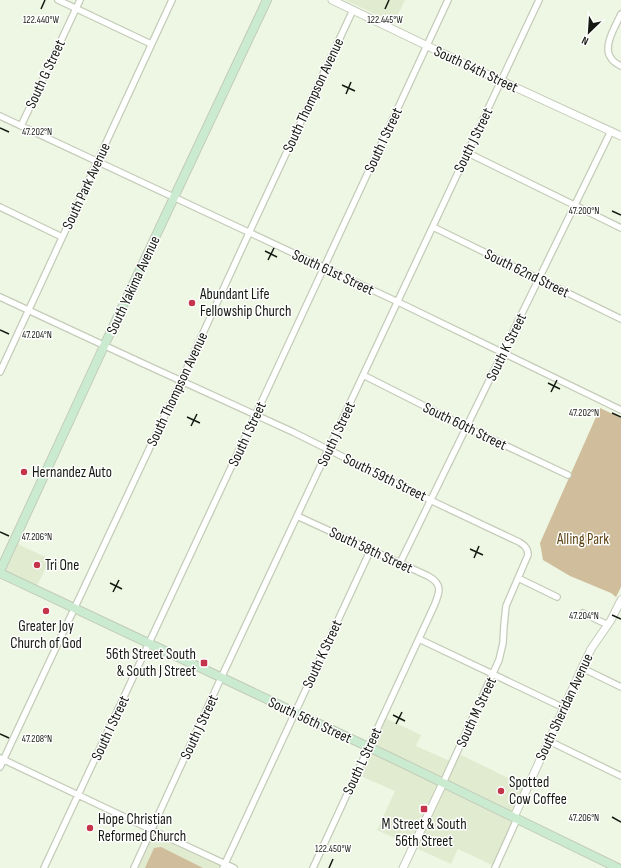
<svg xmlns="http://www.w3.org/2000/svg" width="621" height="868" viewBox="0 0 621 868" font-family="'Sofia Sans Condensed',sans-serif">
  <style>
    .built { fill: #e0ebd0 }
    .green { fill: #cfbd9b }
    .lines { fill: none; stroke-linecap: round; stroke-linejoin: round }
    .minor-casing { stroke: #c4ccb9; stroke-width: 8 }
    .tertiary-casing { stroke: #c4ccb9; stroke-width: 9 }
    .secondary-casing { stroke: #c4ccb9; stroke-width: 10 }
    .minor { stroke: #fff; stroke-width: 5.5 }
    .tertiary { stroke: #fff; stroke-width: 7 }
    .secondary { stroke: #cbebd0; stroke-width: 8 }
    .ticks { fill: none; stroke: #161912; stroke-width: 1.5 }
    .poi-dot { fill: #c4344a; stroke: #fff; stroke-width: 1.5 }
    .labels { text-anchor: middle; stroke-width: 3; stroke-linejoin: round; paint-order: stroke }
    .street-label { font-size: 15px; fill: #161912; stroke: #fff }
    .poi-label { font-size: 15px; fill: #161912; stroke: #fff; text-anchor: start }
    .park-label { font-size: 15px; fill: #604816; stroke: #fff }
    .ticks-label { font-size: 10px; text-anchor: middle; fill: #161912; stroke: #fff; stroke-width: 3; stroke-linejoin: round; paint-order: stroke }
  </style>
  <rect width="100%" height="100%" fill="#eef7e3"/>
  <!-- built -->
  <path class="built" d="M345 0H405L394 23Z
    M13 542 50 559 35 590 0 571Z
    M383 717 421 735 416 746 452 762 457 753 527 787 517 819 496 867 458 849 451 864 377 830 395 791 356 774Z
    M152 830 225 864 223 868H134Z"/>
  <!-- green -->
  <path class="green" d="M600 408 621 418V587L616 597 611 593 570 576 543 560 540 543Z
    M161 847 203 868H145L154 848Z"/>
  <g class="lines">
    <!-- minor casing -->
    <g class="minor-casing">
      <path id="minor" d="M58 0 151 44
        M621 14C616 25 602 47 611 58 613 62 617 64 621 66
        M0 116 398 302 621 410
        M21 126 80 0
        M468 153 621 228
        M0 207 62 237
        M433 227 621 319
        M0 297 142 363 293 432 430 500 519 542C524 545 528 548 528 555L506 606 504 625 503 643 499 660 443 783
        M0 372 172 0
        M363 375 466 427 568 475
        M297 516 428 576C443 584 440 592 434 606L313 868
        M400 563 611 131
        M518 578 557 597
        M583 613 608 625
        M419 639 564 708
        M582 668 621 687
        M549 741 621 776
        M0 758 152 830 234 868
        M0 767 181 381 249 233 353 10
        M44 868 255 416 448 0
        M134 868 221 678 539 0
        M223 868 371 549
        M495 868 517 819"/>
    </g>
    <!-- tertiary casing -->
    <g class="tertiary-casing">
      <path id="tertiary" d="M332 0 465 64 621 136
        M514 817 582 668 591 649 611 620 621 600
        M403 868 443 783"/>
    </g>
    <!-- secondary casing -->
    <g class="secondary-casing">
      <path id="secondary" d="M0 571 104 346 267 0
        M0 573 396 760 618 868"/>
    </g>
    <!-- minor -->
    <use href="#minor" class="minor"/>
    <!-- tertiary -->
    <use href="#tertiary" class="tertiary"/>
    <!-- secondary -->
    <use href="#secondary" class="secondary"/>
  </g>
  <!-- ticks -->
  <path class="ticks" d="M41 9 45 0M385 9 389 0M342 85 355 91M346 94 351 82M0 128 9 132M612 211 621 215M265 251 277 257M268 260 274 248M0 330 9 334M548 383 560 389M551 392 557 380M612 413 621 417M187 417 200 423M191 426 197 414M0 532 9 536M470 549 483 555M474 558 479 546M110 583 122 589M113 592 119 580M612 615 621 619M393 715 405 721M396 724 402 712M0 734 9 738M612 817 621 822M329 868 333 859"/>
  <!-- markers -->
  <g class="poi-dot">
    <circle cx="192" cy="303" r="4"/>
    <circle cx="24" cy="472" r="4"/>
    <circle cx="37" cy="565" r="4"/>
    <circle cx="46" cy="611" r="4"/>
    <rect x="200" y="659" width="8" height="8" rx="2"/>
    <circle cx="501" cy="791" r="4"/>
    <rect x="420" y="805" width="8" height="8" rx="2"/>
    <circle cx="90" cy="828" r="4"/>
  </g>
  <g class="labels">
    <!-- street labels -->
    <g class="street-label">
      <text transform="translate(476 69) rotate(25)" y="5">South 64th Street</text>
      <text transform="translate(45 74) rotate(-65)" y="5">South G Street</text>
      <text transform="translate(313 95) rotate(-65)" y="5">South Thompson Avenue</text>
      <text transform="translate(383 140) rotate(-65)" y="5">South I Street</text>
      <text transform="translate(473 140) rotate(-64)" y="5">South J Street</text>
      <text transform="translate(86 186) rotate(-65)" y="5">South Park Avenue</text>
      <text transform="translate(333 272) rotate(25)" y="5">South 61st Street</text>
      <text transform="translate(527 273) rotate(26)" y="5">South 62nd Street</text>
      <text transform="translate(133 285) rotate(-65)" y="5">South Yakima Avenue</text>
      <text transform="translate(506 347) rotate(-64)" y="5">South K Street</text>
      <text transform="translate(177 389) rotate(-65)" y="5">South Thompson Avenue</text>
      <text transform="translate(465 426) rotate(26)" y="5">South 60th Street</text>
      <text transform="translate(247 434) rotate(-65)" y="5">South I Street</text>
      <text transform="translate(336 434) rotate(-65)" y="5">South J Street</text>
      <text transform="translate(385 477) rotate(26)" y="5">South 59th Street</text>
      <text transform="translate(371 550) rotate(25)" y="5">South 58th Street</text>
      <text transform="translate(322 654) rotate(-65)" y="5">South K Street</text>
      <text transform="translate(564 707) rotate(-65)" y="5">South Sheridan Avenue</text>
      <text transform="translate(476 712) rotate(-65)" y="5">South M Street</text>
      <text transform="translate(310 720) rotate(25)" y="5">South 56th Street</text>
      <text transform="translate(199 727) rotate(-65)" y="5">South J Street</text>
      <text transform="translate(110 728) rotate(-65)" y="5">South I Street</text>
      <text transform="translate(362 761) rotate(-65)" y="5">South L Street</text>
    </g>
    <!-- poi labels -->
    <g class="poi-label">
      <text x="200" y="299">Abundant Life<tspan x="200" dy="17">Fellowship Church</tspan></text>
      <text x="32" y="477">Hernandez Auto</text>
      <text x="45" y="570">Tri One</text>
      <text x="46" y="631" text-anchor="middle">Greater Joy<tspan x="46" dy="17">Church of God</tspan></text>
      <text x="196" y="659" text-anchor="end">56th Street South<tspan x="196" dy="17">&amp; South J Street</tspan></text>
      <text x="509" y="787">Spotted<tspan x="509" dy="17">Cow Coffee</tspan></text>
      <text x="98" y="824">Hope Christian<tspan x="98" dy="17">Reformed Church</tspan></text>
      <text x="424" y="829" text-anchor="middle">M Street &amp; South<tspan x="424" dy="17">56th Street</tspan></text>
    </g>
    <!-- park labels -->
    <g class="park-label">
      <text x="583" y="544">Alling Park</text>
    </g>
  </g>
  <g class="ticks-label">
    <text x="41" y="23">122.440°W</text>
    <text x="385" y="23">122.445°W</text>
    <text x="37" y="135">47.202°N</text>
    <text x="584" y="214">47.200°N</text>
    <text x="37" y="338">47.204°N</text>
    <text x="584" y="416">47.202°N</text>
    <text x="37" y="540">47.206°N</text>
    <text x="584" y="619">47.204°N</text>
    <text x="37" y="742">47.208°N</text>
    <text x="584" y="821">47.206°N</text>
    <text x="333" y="852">122.450°W</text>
  </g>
  <!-- north arrow -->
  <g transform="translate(589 32) rotate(205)" stroke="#ffffff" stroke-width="3" paint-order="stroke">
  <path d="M0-3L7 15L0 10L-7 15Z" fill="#161912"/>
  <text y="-6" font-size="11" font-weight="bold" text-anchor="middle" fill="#161912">N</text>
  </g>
</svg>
